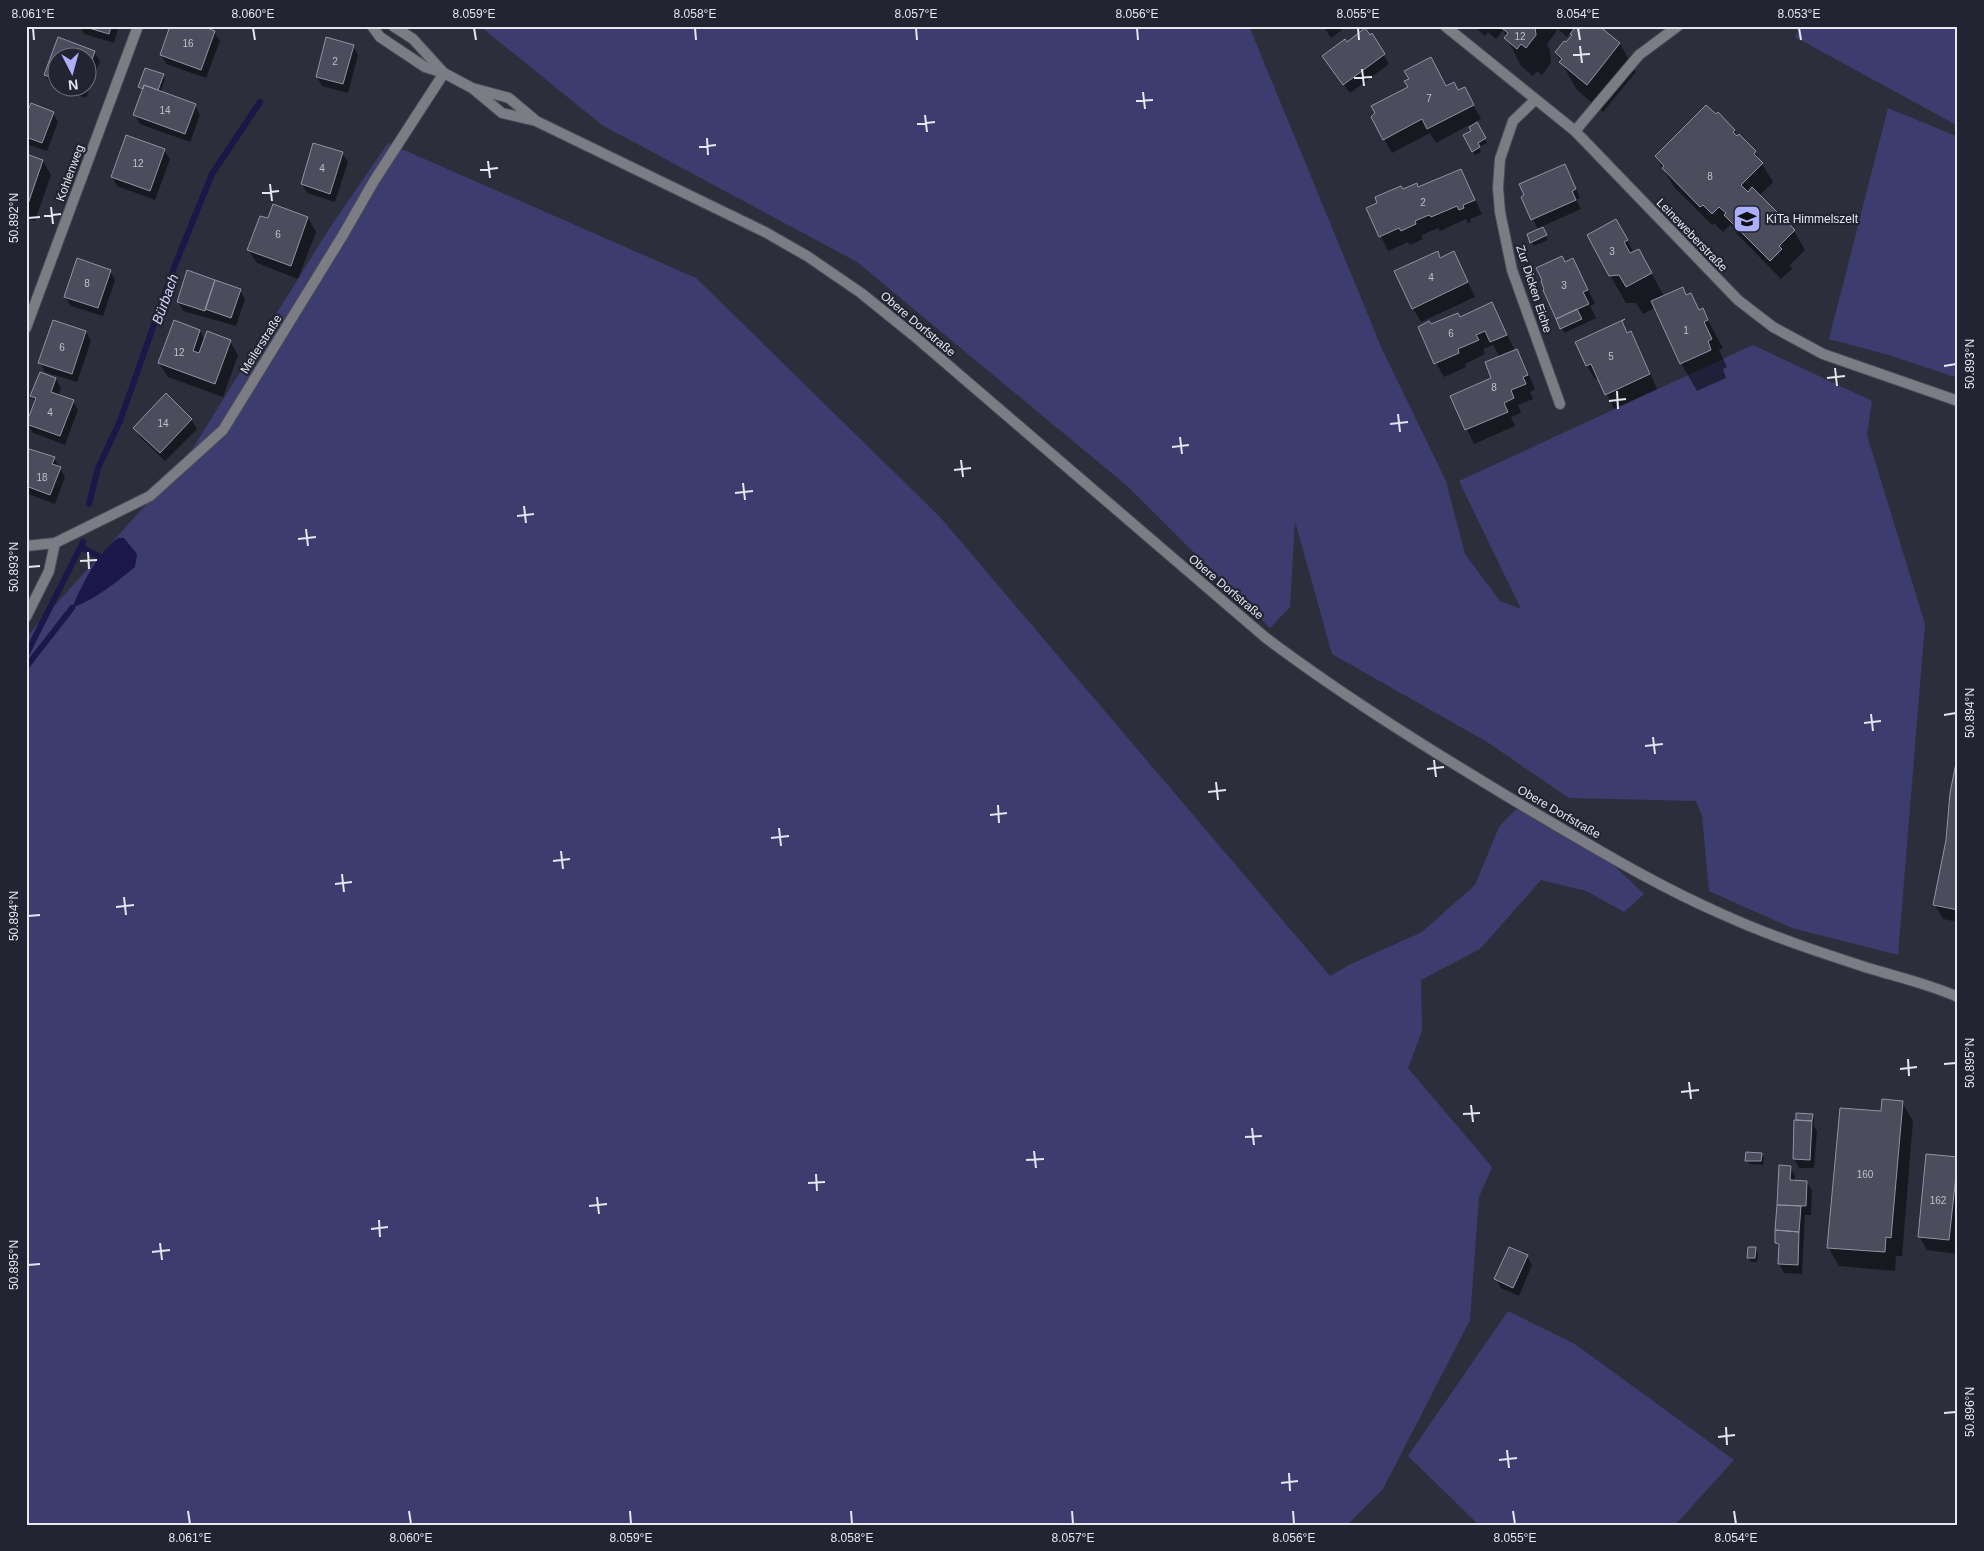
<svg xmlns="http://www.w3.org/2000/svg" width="1984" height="1551" viewBox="0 0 1984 1551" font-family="Arial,sans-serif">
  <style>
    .green { fill: #3c3c6e }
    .water { fill: #1b1749 }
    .shadow { fill: #0007 }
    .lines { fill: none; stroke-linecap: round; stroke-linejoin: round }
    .stream { stroke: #1b1749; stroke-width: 6 }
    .building { fill: #4b4c5c; stroke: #9193a4 }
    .minor-casing { stroke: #4a4b59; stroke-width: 12 }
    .tertiary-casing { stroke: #4a4b59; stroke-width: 12 }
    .minor { stroke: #7c7d84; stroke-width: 10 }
    .tertiary { stroke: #7c7d84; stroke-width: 10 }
    .ticks { fill: none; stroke: #e5e6ef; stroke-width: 2 }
    .labels { text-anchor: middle; stroke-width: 4.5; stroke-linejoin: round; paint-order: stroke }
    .number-label { font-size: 10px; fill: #bec0ca }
    .street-label { font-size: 12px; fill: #e5e6ef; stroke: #232432 }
    .poi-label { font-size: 12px; fill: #e5e6ef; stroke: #232432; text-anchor: start }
    .water-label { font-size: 14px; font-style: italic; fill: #d4d7fa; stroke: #232432 }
    .neatline { fill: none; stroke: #e5e6ef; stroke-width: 2 }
    .ticks-label { font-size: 12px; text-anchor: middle; fill: #e5e6ef }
  </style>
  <rect width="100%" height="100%" fill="#2d2e3c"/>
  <!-- green -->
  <path class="green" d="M1249 26 1382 349 1446 481 1465 554 1500 601 1521 609 1459 481 1753 345 1872 401 1867 435 1925 624 1898 955 1792 928 1709 891 1702 816 1696 801 1569 798 1487 742 1332 654 1295 521 1290 607 1270 628 1126 485 857 262 602 125 481 27Z
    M1801 26H1958V126L1795 37Z
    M1888 108 1958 137V378L1885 354 1829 339Z
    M388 143 696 278 940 517 1330 976 1349 965 1422 932 1475 885 1499 827 1516 809 1605 857 1644 894 1624 912 1586 891 1541 880 1480 949 1421 980 1422 1031 1408 1068 1492 1167 1479 1197 1470 1320 1383 1489 1347 1525H26V637L183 464 329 229Z
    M1508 1311 1575 1344 1734 1460 1675 1525H1479L1408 1456Z"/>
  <!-- water -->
  <path class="water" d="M118 538H124L137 554 135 567C115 583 96 599 72 608 81 587 98 551 118 538Z"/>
  <!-- shadow -->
  <path class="shadow" d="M80 26H119L114 43 84 34Z
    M1323 26H1347L1331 38Z
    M1474 26H1597L1620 44 1636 72 1603 112 1577 90 1556 53 1573 36 1570 33 1567 37 1558 29 1547 44 1550 50 1551 63 1542 75 1537 71 1533 76 1521 66 1503 30 1496 39 1488 32 1485 36Z
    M214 32 220 41 206 78 166 64 161 55Z
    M1372 35 1389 64 1350 93 1329 65 1347 44Z
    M59 39 94 52 100 61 86 98 59 88H88V58H58V87L50 84 45 75Z
    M353 46 358 55 348 93 322 86 317 77Z
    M163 75 165 79 160 93 195 105 200 115 190 142 140 124 135 115 143 92 139 87Z
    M1446 88 1458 92 1472 103 1481 119 1475 122 1487 143 1479 147 1481 152 1475 155 1465 136 1473 132 1469 125 1436 143 1430 133 1392 153 1384 139Z
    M26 103 53 113 58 122 47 151 26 144Z
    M1734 130 1738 137 1755 152 1773 182 1759 196 1794 231 1805 250 1790 265 1792 269 1781 279 1737 234 1731 224 1723 232 1714 223 1712 225 1674 187 1656 157Z
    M164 150 170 159 155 200 117 186 112 177Z
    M342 153 348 162 335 202 307 193 302 184Z
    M26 156 43 161 51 175 35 221 26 218Z
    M1461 171 1482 214 1470 219 1471 222 1468 223 1466 219 1440 231 1438 228 1422 235 1423 239 1410 245 1408 242 1388 251 1368 209 1403 191 1418 189Z
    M1570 174 1580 198 1576 200 1581 209 1541 227 1548 240 1534 246 1531 242 1539 231 1522 198Z
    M308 218 316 232 298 279 257 263 248 249 268 220Z
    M1616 221 1634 253 1638 250 1664 296 1682 288 1687 296 1690 295 1700 311 1702 310 1723 348 1719 350 1727 367 1723 369 1726 378 1697 391 1681 363 1656 307 1643 314 1636 303H1626L1610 275Z
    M1437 253 1441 259 1461 267 1475 297 1421 322 1413 308Z
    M1573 259 1595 304 1590 306 1596 318 1564 333 1558 319 1565 263Z
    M110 271 115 280 103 316 71 306 65 297Z
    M240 290 245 299 236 326 183 311 178 302Z
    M1492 304 1515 351 1516 350 1524 364 1535 389 1530 392 1533 399 1518 405 1521 413 1511 417 1515 426 1474 444 1451 396 1493 379 1500 357 1493 345 1483 349 1485 354 1465 364 1466 367 1444 377 1436 363 1431 326 1459 318Z
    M1621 322 1627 334 1630 332 1638 346 1657 389 1614 409 1599 378 1595 379 1587 366Z
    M200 331 205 341H230L238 355 223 397 168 377 159 363Z
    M86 332 91 341 77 382 45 372 40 362Z
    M56 379 61 388 58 396 73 401 78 410 65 445 33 433 28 424 35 402 32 396Z
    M191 419 197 429 165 461 140 437 135 428Z
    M26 449 54 458 65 477 55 504 26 493Z
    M1958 760V922L1943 919 1935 905 1947 840Z
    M1902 1102 1913 1121 1902 1256H1896L1895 1271 1839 1266 1828 1247 1882 1113Z
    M1812 1115 1814 1119V1126L1817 1131 1814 1168H1799L1794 1159 1797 1120Z
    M1761 1154 1764 1158 1763 1165 1749 1164 1747 1160Z
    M1958 1159 1957 1254 1927 1250 1919 1236Z
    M1780 1167H1790L1795 1176V1182H1807L1812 1191 1811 1215H1805L1802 1274 1784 1273 1779 1264 1780 1249 1776 1243Z
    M1755 1249 1758 1253 1757 1262H1751L1748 1258Z
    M1527 1256 1532 1265 1519 1296 1501 1288 1496 1279Z"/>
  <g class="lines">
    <!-- stream -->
    <path class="stream" d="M89 504 98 468 120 421 175 265 212 174 260 102
      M81 547 100 557
      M26 655 83 542
      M26 667 72 608"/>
  </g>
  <!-- building -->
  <path class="building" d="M82 26H111L109 34Z
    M170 26H202L215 31 201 70 160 55Z
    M1499 26H1535L1536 35 1526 48 1521 44 1517 49 1504 38 1508 33Z
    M1576 26H1599L1620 43 1587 85 1559 62 1562 59 1555 52 1564 41 1566 42 1572 35 1570 34Z
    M1365 28 1370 35 1372 33 1385 54 1343 85 1322 56 1345 39 1347 42Z
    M58 37 95 51 88 72V58H58V80L44 75Z
    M326 37 354 45 343 84 316 77Z
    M1431 57 1446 86 1454 82 1458 90 1465 87 1474 105 1427 129 1422 119 1383 140 1371 117 1375 113 1371 106 1408 87 1404 81 1409 79 1404 71Z
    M145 68 164 74 158 90 144 85 143 89 138 87Z
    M144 85 196 104 185 134 133 115Z
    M31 103 54 112 42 143 26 137V114Z
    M1706 105 1716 114 1718 112 1735 130 1733 132 1737 136 1739 134 1756 151 1754 154 1763 163 1741 185 1748 192 1752 187 1795 230 1779 246 1782 249 1770 261 1724 215 1726 213 1719 207 1712 214 1703 205 1700 207 1662 168 1664 166 1655 156Z
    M1477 122 1486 138 1478 143 1480 147 1472 152 1463 135 1471 131 1469 127Z
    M126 135 165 149 150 191 111 177Z
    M313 143 343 152 330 194 301 184Z
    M26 154 43 160 27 207H26Z
    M1565 164 1576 189 1572 191 1576 200 1531 220 1521 197 1524 195 1519 184Z
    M1461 169 1475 200 1463 205 1464 208 1459 210 1457 206 1431 217 1429 215 1415 221 1416 224 1401 231 1399 228 1379 237 1366 208 1377 203 1375 197 1401 186 1403 189 1417 183 1418 187Z
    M273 204 308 217 291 266 247 250 260 216 268 218Z
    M1616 219 1628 240 1624 242 1630 253 1639 249 1652 273 1626 287 1619 275 1609 276 1587 235Z
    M1543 227 1547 235 1530 243 1527 234Z
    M1438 251 1440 258 1454 251 1468 282 1412 309 1394 271Z
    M1562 256 1565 262 1573 258 1588 290 1583 292 1589 304 1556 319 1543 290 1544 289 1541 281 1542 280 1536 268Z
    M77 258 111 270 98 308 64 297Z
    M187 270 215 280 205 311 177 302Z
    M215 280 241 289 231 318 205 309Z
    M1683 287 1686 295 1691 293 1699 310 1703 308 1708 320 1704 322 1712 339 1708 341 1711 350 1680 364 1651 301Z
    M1492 302 1507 335 1490 342 1485 331 1476 335 1479 340 1458 349 1459 353 1434 364 1418 327 1429 321 1431 324 1458 313 1460 317Z
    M1577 309 1582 319 1560 329 1556 319Z
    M1625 319 1622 321 1627 333 1631 331 1650 374 1605 395 1591 364 1586 366 1575 342Z
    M53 320 86 331 72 374 38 363Z
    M174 320 200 330 193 351 199 353 207 331 231 340 215 384 158 363Z
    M1517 349 1528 375 1523 377 1526 384 1511 390 1514 398 1504 403 1508 412 1465 430 1450 396 1491 378 1485 362Z
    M40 372 56 378 51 392 74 400 60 436 26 424 36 398 30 396Z
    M166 393 192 419 160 453 133 428Z
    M26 448 55 457 52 464 61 467 50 495 26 486Z
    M1958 753V910L1933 905 1946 840 1950 793Z
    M1882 1099 1903 1101 1891 1238 1886 1237 1885 1252 1827 1248 1840 1108 1881 1111Z
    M1796 1113 1813 1114 1812 1121 1796 1120Z
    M1794 1120 1812 1121 1810 1160 1793 1159Z
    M1746 1152 1762 1153 1761 1161H1745Z
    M1926 1154 1958 1157 1949 1240 1918 1237Z
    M1779 1165 1791 1166 1790 1180 1807 1181 1806 1206 1777 1205Z
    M1777 1205 1801 1206 1799 1232 1775 1230Z
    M1775 1230 1799 1232 1798 1265 1778 1264 1779 1244 1775 1243Z
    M1509 1247 1528 1255 1513 1288 1494 1279Z
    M1748 1247H1756L1755 1258H1747Z"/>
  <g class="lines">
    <!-- minor casing -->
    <g class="minor-casing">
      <path id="minor" d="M1445 26 1575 131 1738 300 1773 327 1823 354 1958 401
        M1535 100 1513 121 1500 159 1498 188 1500 212 1512 270 1560 404
        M1575 131 1639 55 1678 26
        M26 328 138 26
        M26 546 55 543 150 496 223 430 343 235 374 181 444 73
        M26 617 49 571 55 543"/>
    </g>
    <!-- tertiary casing -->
    <g class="tertiary-casing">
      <path id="tertiary" d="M372 26 380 37 425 67 444 73 472 88 509 98 534 119
        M393 26 413 39 443 72
        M472 88 502 113 536 121 765 232 807 256 861 293 913 335 1266 638C1350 701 1440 756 1530 810 1593 847 1657 886 1724 915 1770 936 1819 952 1868 968 1898 977 1929 984 1958 997"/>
    </g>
    <!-- minor -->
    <use href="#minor" class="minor"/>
    <!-- tertiary -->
    <use href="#tertiary" class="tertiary"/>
  </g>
  <!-- ticks -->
  <path class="ticks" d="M33 28 34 40M253 28 255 40M474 28 476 40M695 28 696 40M916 28 917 40M1137 28 1138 40M1358 28 1359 40M1578 28 1580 40M1799 28 1801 40M1580 46 1582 63M1573 55 1590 54M1362 69 1364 86M1354 78 1372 77M1143 92 1145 109M1136 101 1153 100M925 115 927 132M917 124 935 122M707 138 708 155M699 147 716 145M488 161 490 178M480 170 498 168M270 184 272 201M262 193 279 191M51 207 53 224M44 216 61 214M28 218 40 217M1944 366 1956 364M1835 368 1837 386M1827 378 1845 376M1617 391 1618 409M1609 401 1626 399M1398 414 1400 432M1390 424 1408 422M1180 437 1182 454M1172 447 1189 445M961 460 963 477M954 470 971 468M743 483 745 500M735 493 753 491M524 506 526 523M517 516 534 514M306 529 308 546M298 539 316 537M88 552 89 569M80 561 97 560M28 567 40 566M1871 714 1873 731M1944 715 1956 713M1864 723 1881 721M1653 737 1655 754M1645 746 1663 744M1434 760 1436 777M1427 769 1444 767M1216 782 1218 800M1208 792 1226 790M998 805 999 823M990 815 1007 813M779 828 781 846M771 838 789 836M561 851 563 869M553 861 570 859M342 874 344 892M335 884 352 882M124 897 126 915M116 907 134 905M28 916 40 915M1908 1059 1909 1076M1944 1064 1956 1063M1900 1069 1917 1067M1689 1082 1691 1099M1681 1092 1699 1090M1471 1105 1473 1122M1463 1114 1480 1113M1252 1128 1254 1145M1245 1137 1262 1136M1034 1151 1036 1168M1026 1160 1044 1159M816 1174 817 1191M808 1183 825 1182M597 1197 599 1214M589 1206 607 1204M379 1220 380 1237M371 1229 388 1227M160 1243 162 1260M152 1252 170 1250M28 1265 40 1264M1944 1413 1956 1412M1726 1427 1727 1445M1718 1437 1735 1435M1507 1450 1509 1468M1499 1460 1517 1458M1289 1473 1290 1491M1281 1483 1298 1481M188 1511 190 1524M409 1511 411 1524M630 1511 631 1524M851 1511 852 1524M1072 1511 1073 1524M1293 1511 1294 1524M1513 1511 1515 1524M1734 1511 1736 1524"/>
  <!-- icons -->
  <defs>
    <g id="school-square" transform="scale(1.4375)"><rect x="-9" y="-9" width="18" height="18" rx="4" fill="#acaffb" stroke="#232432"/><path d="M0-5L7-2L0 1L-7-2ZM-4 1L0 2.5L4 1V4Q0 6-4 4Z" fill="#111"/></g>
  </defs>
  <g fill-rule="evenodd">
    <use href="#school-square" x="1747" y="219"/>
  </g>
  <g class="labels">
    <!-- number labels -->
    <g class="number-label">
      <text x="1520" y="40">12</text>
      <text x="188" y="47">16</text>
      <text x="335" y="65">2</text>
      <text x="1429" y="102">7</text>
      <text x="165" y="114">14</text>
      <text x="138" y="167">12</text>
      <text x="322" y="172">4</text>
      <text x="1710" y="180">8</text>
      <text x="1423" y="206">2</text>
      <text x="278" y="238">6</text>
      <text x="1612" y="255">3</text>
      <text x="1431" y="281">4</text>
      <text x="87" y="287">8</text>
      <text x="1564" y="289">3</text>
      <text x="1686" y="334">1</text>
      <text x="1451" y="337">6</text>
      <text x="62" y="351">6</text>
      <text x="179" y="356">12</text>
      <text x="1611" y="360">5</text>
      <text x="1494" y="391">8</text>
      <text x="50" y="416">4</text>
      <text x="163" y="427">14</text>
      <text x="42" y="481">18</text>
      <text x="1865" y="1178">160</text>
      <text x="1938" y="1204">162</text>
    </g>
    <!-- street labels -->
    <g class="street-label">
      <text transform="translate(70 173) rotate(-70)" y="4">Kohlenweg</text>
      <text transform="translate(1692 235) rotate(46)" y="4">Leineweberstraße</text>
      <text transform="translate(1534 289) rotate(72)" y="4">Zur Dicken Eiche</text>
      <text transform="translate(918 324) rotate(40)" y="4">Obere Dorfstraße</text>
      <text transform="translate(261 344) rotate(-58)" y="4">Meilerstraße</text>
      <text transform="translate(1226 587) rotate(40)" y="4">Obere Dorfstraße</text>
      <text transform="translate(1559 812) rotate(30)" y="4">Obere Dorfstraße</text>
    </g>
    <!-- poi labels -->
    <g class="poi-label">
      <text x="1766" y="223">KiTa Himmelszelt</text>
    </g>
    <!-- water labels -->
    <g class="water-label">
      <text transform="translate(165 299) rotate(-70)" y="5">Bürbach</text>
    </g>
  </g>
  <!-- border -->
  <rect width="1984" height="1551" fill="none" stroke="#232432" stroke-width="55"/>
  <!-- north arrow -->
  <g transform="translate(72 72) rotate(174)"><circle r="24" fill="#232432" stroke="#71727e"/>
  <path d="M0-4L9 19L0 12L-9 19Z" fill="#acaffb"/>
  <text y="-8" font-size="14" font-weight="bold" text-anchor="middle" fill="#e5e6ef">N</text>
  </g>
  <rect x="28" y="28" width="1928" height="1496" class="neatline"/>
  <g class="ticks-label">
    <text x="33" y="18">8.061°E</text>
    <text x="253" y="18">8.060°E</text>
    <text x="474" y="18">8.059°E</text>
    <text x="695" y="18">8.058°E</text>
    <text x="916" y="18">8.057°E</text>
    <text x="1137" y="18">8.056°E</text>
    <text x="1358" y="18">8.055°E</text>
    <text x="1578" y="18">8.054°E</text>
    <text x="1799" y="18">8.053°E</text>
    <text transform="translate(14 218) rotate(-90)" y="4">50.892°N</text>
    <text transform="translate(1970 364) rotate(-90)" y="4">50.893°N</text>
    <text transform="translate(14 567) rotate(-90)" y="4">50.893°N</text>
    <text transform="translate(1970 713) rotate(-90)" y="4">50.894°N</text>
    <text transform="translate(14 916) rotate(-90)" y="4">50.894°N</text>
    <text transform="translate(1970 1063) rotate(-90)" y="4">50.895°N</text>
    <text transform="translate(14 1265) rotate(-90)" y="4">50.895°N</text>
    <text transform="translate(1970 1412) rotate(-90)" y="4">50.896°N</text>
    <text x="190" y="1542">8.061°E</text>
    <text x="411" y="1542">8.060°E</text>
    <text x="631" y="1542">8.059°E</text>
    <text x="852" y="1542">8.058°E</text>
    <text x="1073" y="1542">8.057°E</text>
    <text x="1294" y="1542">8.056°E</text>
    <text x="1515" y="1542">8.055°E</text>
    <text x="1736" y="1542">8.054°E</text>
  </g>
</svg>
